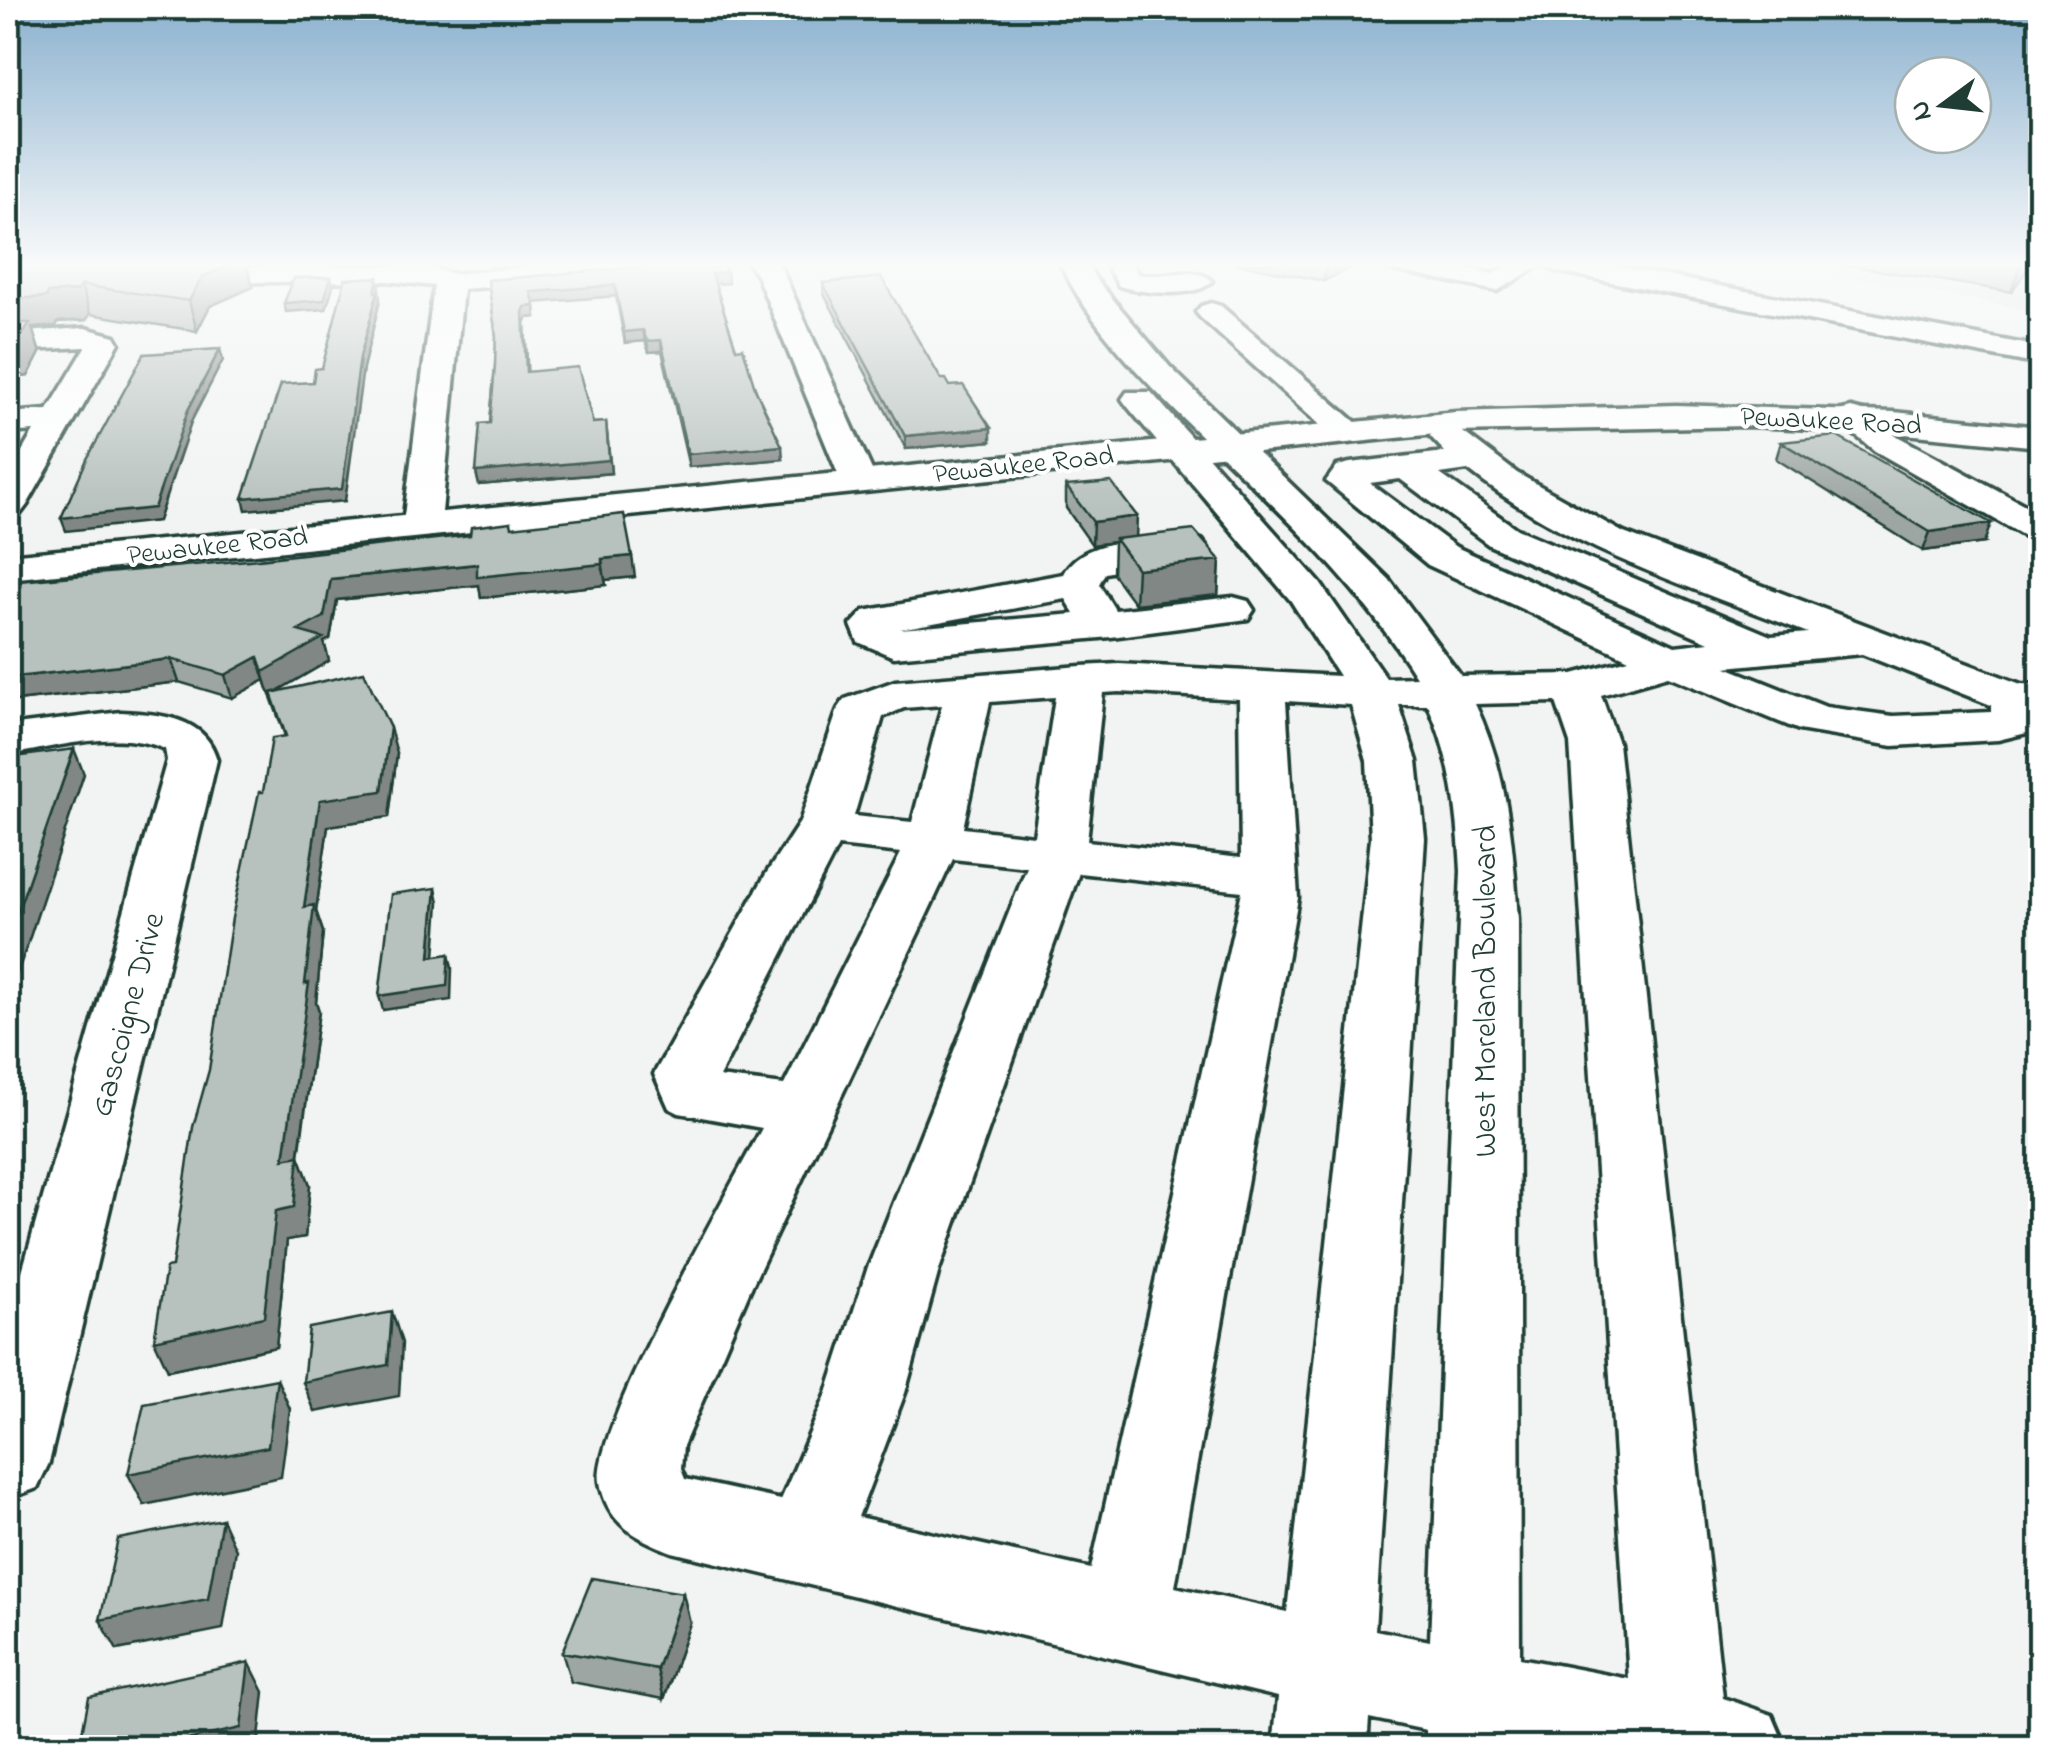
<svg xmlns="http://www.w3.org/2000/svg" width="2048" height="1755" viewBox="0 0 2048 1755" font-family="'Indie Flower',sans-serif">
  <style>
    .built { fill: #e0e4e3 }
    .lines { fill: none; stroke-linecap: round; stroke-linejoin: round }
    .minor-casing { stroke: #1f3d34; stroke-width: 7 }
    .major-casing { stroke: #1f3d34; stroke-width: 7 }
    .minor { fill: #fff; fill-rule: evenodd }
    .major { fill: #fff; fill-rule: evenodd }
    .wall { fill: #9da6a3; stroke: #1f3d34; stroke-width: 2.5 }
    .shaded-wall { fill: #808784; stroke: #1f3d34; stroke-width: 2.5 }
    .building { fill: #b7c1bd; stroke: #1f3d34; stroke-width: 2.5 }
    .labels { text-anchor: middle; stroke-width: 8; stroke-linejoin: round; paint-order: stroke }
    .far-street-label { font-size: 28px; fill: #1f3d34; stroke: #fff }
    .street-label { font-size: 32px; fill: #1f3d34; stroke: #fff }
  </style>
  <rect width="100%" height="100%" fill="#f2f3f3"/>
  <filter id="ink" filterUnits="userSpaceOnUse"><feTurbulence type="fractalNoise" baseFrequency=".01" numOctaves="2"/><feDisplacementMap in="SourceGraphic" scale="20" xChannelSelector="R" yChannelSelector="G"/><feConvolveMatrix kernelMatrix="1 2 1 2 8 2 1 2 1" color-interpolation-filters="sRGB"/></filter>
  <g filter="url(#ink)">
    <!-- built -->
    <path class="built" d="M1767 263H2040V312Z"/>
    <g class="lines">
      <!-- minor casing -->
      <g class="minor-casing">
        <path id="minor" d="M566 263H696L683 271 463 289 441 523 436 531 422 535 408 531 403 523 434 286 387 281 174 283 160 275 174 267 424 266 454 274Z
          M748 263H777L782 270 876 479 871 487 858 490 845 487 840 479 756 273Z
          M1060 263H1087L1095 278 1170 367 1389 579 1461 676 1573 674 1629 659 1428 565 1326 481 1337 466 1350 463 1445 452 1430 436 1435 429 1447 426 1459 429 1517 473 1624 533 2021 684 2040 685V713L2031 732 1998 740 1893 746 1799 730 1668 676 1601 695 1618 743 1723 1698 1772 1715 1786 1748H1426V1730L1369 1718 1367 1748H1273L1278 1697 672 1552C636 1538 607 1524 600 1482 591 1431 731 1186 762 1128L679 1113 669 1108 654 1074 766 874 800 822 838 709 845 699 895 681 1081 666 1119 664 1339 676 1291 601 1127 406 1122 399 1127 392H1151L1320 583 1386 678 1416 677C1363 591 1293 524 1221 455 1163 399 1095 337 1060 263ZM1468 470C1566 549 1692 587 1808 633L1771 636 1517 529 1440 474ZM1400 479 1489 545 1709 642 1675 646 1456 547 1370 483ZM1862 654 1991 705V712L1893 716 1826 707 1726 667ZM1119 692 1239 699 1241 858 1087 841 1103 693ZM1055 697 1034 836 963 828 990 702ZM1286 701 1351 705 1367 761 1371 838 1287 1612 1175 1587 1298 898ZM1556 702 1570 743 1629 1679 1520 1658 1518 919C1513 844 1508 773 1475 704ZM942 705 912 822 854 816 883 717 904 708ZM1399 705H1428C1452 759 1458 813 1461 871L1430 1641 1375 1630 1425 838 1417 761ZM838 846 901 853 784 1085 719 1077ZM953 859 1027 867 867 1270 827 1393 781 1500 685 1479 681 1469 683 1446 749 1292ZM1079 873 1242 891 1091 1569 858 1517 905 1393 939 1270Z
          M1105 263H1132L1138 274C1160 279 1197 264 1212 281 1197 299 1140 293 1119 286Z
          M1385 263H1440L1493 274 1511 263H1544L1497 291 1388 269Z
          M1211 303 1221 306 1358 424 1363 431 1358 438 1346 441 1334 438 1201 318 1196 312 1201 306Z
          M85 328 115 336 119 343 27 505 21 513 8 516V475L34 431 8 433V413L48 410 86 347 8 351V333Z
          M1851 408 1863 411 1899 437 2040 513V541L2026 537 1875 451 1834 418 1839 411Z
          M1188 536 1202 540 1208 548 1202 556 1105 573 1099 584 1115 610 1233 597 1248 601 1254 610 1248 619 1111 637 894 657 858 642 851 625 864 611 1063 574C1084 535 1148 541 1188 536ZM1066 599 1075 614 900 629Z
          M121 712C160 714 206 717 217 760L49 1463 37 1488 8 1499V1321L167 760 165 749C118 728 56 747 8 755V726Z"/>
      </g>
      <!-- major casing -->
      <g class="major-casing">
        <path id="major" d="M1542 263H1599L2040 347V365L1555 271Z
          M1676 405 1894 412 2040 427V447L1894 433 1749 426 1456 432 8 579V555L1456 412Z"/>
      </g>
      <!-- minor -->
      <use href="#minor" class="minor"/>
      <!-- major -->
      <use href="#major" class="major"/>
    </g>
    <!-- wall -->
    <path class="wall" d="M8 263H288L246 264 253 287 210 306 197 331 90 314 86 320 58 322 56 326 32 328 40 353 28 376 21 377Z
      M1235 263H1358L1324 281Z
      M1835 263H2032L2011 292Z
      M727 272 728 283 715 284 736 349 756 391 783 459 689 467 662 351 649 352 645 341 625 343 616 296 534 302 536 317 527 318 525 323 527 372 593 423 606 422 611 473 479 485 476 472 490 423 495 366 496 336 488 280Z
      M823 283 950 386 991 441 906 449 824 294Z
      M1781 442 1984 543 1923 551 1776 459Z
      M1066 486 1136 537 1220 560 1218 595 1135 604 1113 574 1114 542 1092 545 1066 508Z
      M512 527 635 577 605 580 606 585 481 598 479 585 337 600 330 639 324 642 329 661 274 693 397 753 389 817 328 826 316 911 323 932 316 1002 319 1011 299 1156 310 1185 305 1237 287 1240 276 1347 168 1370 172 1267 263 792 285 736 265 680 232 698 179 682 8 702 259 559 470 535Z
      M690 1623 664 1699 571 1682 562 1652Z"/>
    <!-- shaded-wall -->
    <path class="shaded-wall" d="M235 263H246L253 287 210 306 197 331 189 301 202 277Z
      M489 263H525L490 267Z
      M1329 263H1358L1324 281 1326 265Z
      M2022 263H2032L2011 292 2020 266Z
      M727 272 728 283 713 284 712 274Z
      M331 277 333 286 326 309 286 312 284 303Z
      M378 277 380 301 363 368 345 501 246 510 243 498 375 292Z
      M81 285 90 314 86 320 58 322 56 326 32 328 40 353 28 376 21 377 8 396V299L48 293Z
      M615 285 616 296 533 303 531 292Z
      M535 306 536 317 527 318 525 323 528 383 526 372 523 312 525 307Z
      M643 330 645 341 625 343 624 332Z
      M661 340 662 351 649 352 647 341Z
      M220 349 223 360 191 422 158 521 66 531 61 518 188 410Z
      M606 422 611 473 479 485 476 472Z
      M991 428V441L906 449 905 436Z
      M782 446 783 459 689 467 688 454Z
      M1137 516 1136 539 1092 545 1093 522Z
      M1991 523 1984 543 1923 551 1930 532Z
      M632 556 635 577 605 580 602 559Z
      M1220 560 1218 595 1135 604 1137 569Z
      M477 564H602L606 585 481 598 479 585 337 600 330 639 324 642 329 661 270 695 263 672 298 631 331 579Z
      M258 657 265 680 232 698 225 675Z
      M171 659 179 682 8 702V678Z
      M390 728 397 753 389 817 328 826 316 911 323 932 316 1002 319 1011 294 1188 284 1159 305 984 304 907 320 800Z
      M74 749 84 774 27 946 8 998V938Z
      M436 888 439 902 434 971 430 957Z
      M449 954 452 968 451 1000 383 1010 379 996Z
      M299 1156 310 1185 305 1237 287 1240 276 1347 168 1370 154 1340 276 1211Z
      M392 1312 402 1343 399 1396 315 1412 303 1382Z
      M277 1379 290 1409 281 1477 144 1505 128 1474Z
      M222 1519 236 1550 223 1629 117 1650 100 1620Z
      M683 1593 690 1623 664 1699 657 1669Z
      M249 1662 264 1692 258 1748H177L178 1742Z"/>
    <!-- building -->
    <path class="building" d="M8 263H235L202 277 189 301 81 285 77 291 48 293 46 297 8 299Z
      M684 263H722L727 272 712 274 736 349 743 348 756 391 782 446 688 454 661 340 647 341 643 330 624 332 615 285 531 292 535 306 525 307 523 312 526 372 578 367 593 423 606 422 609 460 476 472 480 424 490 423 495 366 496 336 488 280Z
      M331 277 324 300 284 303 294 278Z
      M378 277 375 292 378 291 360 357 342 489 243 498 281 384 313 382 315 369 322 368 345 279Z
      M881 277 941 379H946L950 386 963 385 991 428 905 436 823 283Z
      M8 323H30L16 345 9 346 8 348Z
      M220 349 188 410 154 508 61 518 87 459 144 354Z
      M1836 436 1991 523 1930 532 1781 442Z
      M1111 482 1137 516 1093 522 1066 486Z
      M624 514 632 556 602 559V564L477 577V564L331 579 324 617 298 631 323 638 263 672 258 657 225 675 171 659 8 678V582L259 559 470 535 471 527 511 522 512 527Z
      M1194 530 1220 560 1137 569 1115 539Z
      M364 672 390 728 382 791 320 800 304 907 314 905 305 984 309 983 284 1159 299 1156 294 1207 276 1211 264 1317 154 1340 166 1268 172 1267 193 1127 209 1070 232 918 259 792H263L272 738 286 736 271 693Z
      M74 749 15 919 8 938V775L15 757Z
      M436 888 430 957 449 954 447 986 379 996 391 894Z
      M392 1312 388 1365 303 1382 309 1328Z
      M277 1379 268 1447 128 1474 144 1404Z
      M222 1519 208 1599 100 1620 118 1539Z
      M592 1578 683 1593 657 1669 562 1652Z
      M249 1662 241 1728 178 1742 177 1748H79L89 1697Z"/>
  </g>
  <!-- sky -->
  <linearGradient id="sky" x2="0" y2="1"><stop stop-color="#8bb1cf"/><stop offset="0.52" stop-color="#f9fafa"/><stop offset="1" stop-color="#f9fafa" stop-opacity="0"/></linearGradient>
  <rect width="2048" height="509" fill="url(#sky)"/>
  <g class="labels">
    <!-- far-street labels -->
    <g class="far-street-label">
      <text transform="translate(1831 419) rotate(3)" y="10">Pewaukee Road</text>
      <text transform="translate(1023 463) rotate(-6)" y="10">Pewaukee Road</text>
      <text transform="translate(217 544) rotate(-6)" y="10">Pewaukee Road</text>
    </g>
    <!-- street labels -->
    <g class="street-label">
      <text transform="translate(1484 991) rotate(-90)" y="11">West Moreland Boulevard</text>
      <text transform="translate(126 1014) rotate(-75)" y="11">Gascoigne Drive</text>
    </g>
  </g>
  <!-- margin -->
  <rect width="2048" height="1755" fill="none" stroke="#fff" stroke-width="40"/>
  <rect x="20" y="20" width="2008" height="1715" fill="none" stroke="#1f3d34" stroke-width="4" filter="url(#ink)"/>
  <!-- north arrow -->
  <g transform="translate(1943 105) rotate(255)"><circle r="48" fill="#ffffff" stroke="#a5b1ae" stroke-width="2.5"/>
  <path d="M0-8L18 38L0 25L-18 38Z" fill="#1f3d34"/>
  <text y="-15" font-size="28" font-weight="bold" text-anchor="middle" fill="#1f3d34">N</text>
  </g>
</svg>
